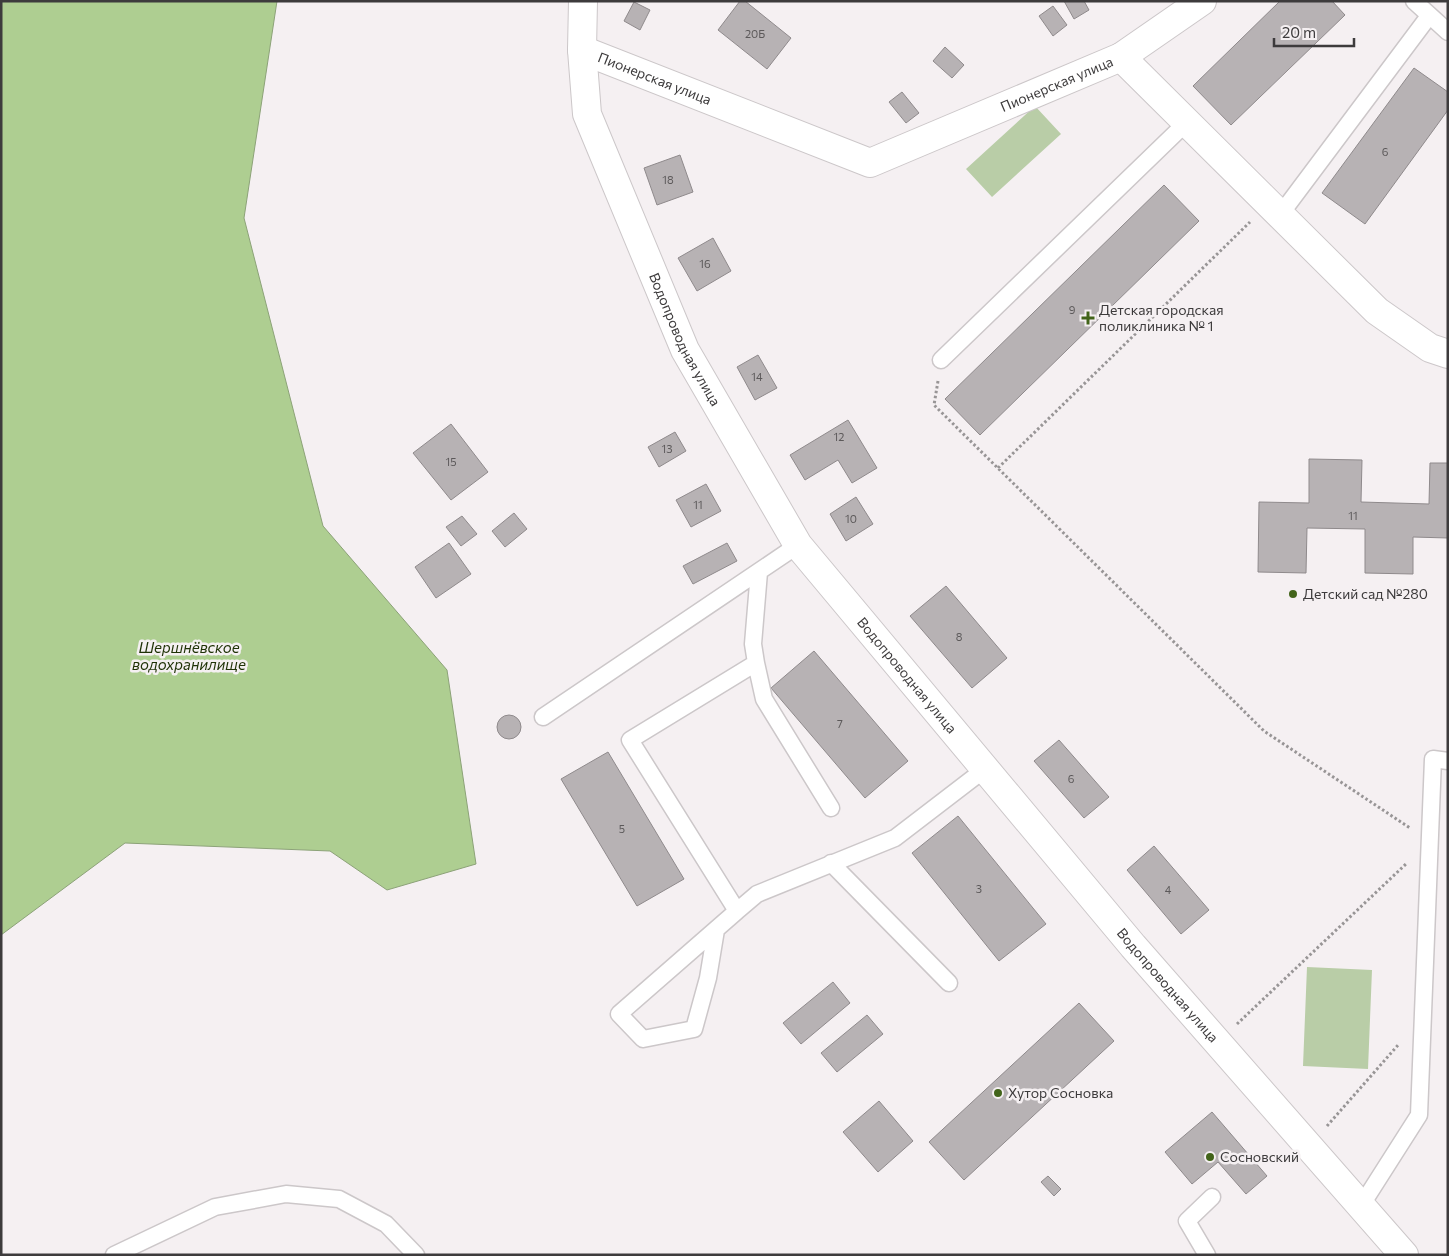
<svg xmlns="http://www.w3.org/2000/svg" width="1449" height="1256" viewBox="0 0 1449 1256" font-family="Commissioner,sans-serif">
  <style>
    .green { fill: #b9cda7 }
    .water { fill: #aece91; stroke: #8ca278 }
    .building { fill: #b7b2b4; stroke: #8f8a8c }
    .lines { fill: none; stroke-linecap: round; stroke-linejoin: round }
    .lane-casing { stroke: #ccc7c9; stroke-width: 19 }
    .street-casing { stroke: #ccc7c9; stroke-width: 30 }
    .path { stroke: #989596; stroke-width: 3; stroke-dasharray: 2.5 2.5; stroke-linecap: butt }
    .lane { stroke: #fff; stroke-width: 16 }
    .street { stroke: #fff; stroke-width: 28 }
    .poi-dot { fill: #42641a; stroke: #f5f0f2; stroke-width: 2 }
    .labels { text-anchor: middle; stroke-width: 5; stroke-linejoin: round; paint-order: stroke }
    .number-label { font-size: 11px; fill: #5c595a }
    .street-label { font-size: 14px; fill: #3d3b3c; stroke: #f5f0f2 }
    .poi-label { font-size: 14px; fill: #3d3b3c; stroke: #f5f0f2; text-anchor: start }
    .water-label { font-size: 15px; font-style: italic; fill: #1f3206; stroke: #f5f0f2 }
  </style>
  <rect width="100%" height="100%" fill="#f5f0f2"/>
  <!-- green -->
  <path class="green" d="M1035 106 1061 134 992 197 966 169Z
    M1307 967 1372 970 1368 1069 1303 1066Z"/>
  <!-- water -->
  <path class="water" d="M1 1H277L244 218 323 526 447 670 476 864 387 890 330 851 125 843 1 935Z"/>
  <!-- building -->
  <path class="building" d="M740 1H745L791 38 767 69 718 30Z
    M1064 1H1084L1089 10 1074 19Z
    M1280 1H1332L1345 15 1231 125 1193 86Z
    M634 2 650 10 640 30 624 21Z
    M1053 6 1067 25 1053 36 1039 16Z
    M945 47 964 65 952 78 933 61Z
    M1414 68 1448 92V110L1365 224 1322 193Z
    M902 92 919 113 906 123 889 102Z
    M680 155 693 192 657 205 644 168Z
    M1164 185 1199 221 980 435 945 399Z
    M713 238 731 271 697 291 678 258Z
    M758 355 777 388 755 400 737 367Z
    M848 420 877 468 852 483 838 460 805 480 790 455Z
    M451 424 488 472 451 500 413 453Z
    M675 432 686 451 659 467 648 447Z
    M1309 459 1362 460 1361 502 1429 504 1430 463H1448V538L1413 537V574L1365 573V529L1307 528 1306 573 1258 572 1259 502 1309 503Z
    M706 484 721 511 691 527 676 500Z
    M856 497 873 524 846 541 830 514Z
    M514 513 527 529 505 547 492 531Z
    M462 516 477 534 461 546 446 527Z
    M449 543 471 574 436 598 415 567Z
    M727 543 737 561 693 584 683 566Z
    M946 586 1007 658 972 688 910 616Z
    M814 651 908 761 865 798 771 688Z
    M497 727a12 12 0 1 1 24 0a12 12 0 1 1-24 0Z
    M1059 740 1109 797 1084 818 1034 761Z
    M608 752 684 879 637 906 561 779Z
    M958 816 1046 924 999 961 912 853Z
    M1154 846 1209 910 1181 934 1127 870Z
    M833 982 850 1003 801 1044 783 1023Z
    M1079 1003 1114 1041 964 1180 929 1142Z
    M867 1015 883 1034 837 1072 821 1053Z
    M879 1101 913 1141 878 1172 843 1132Z
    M1212 1112 1267 1176 1246 1194 1218 1162 1192 1184 1165 1152Z
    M1048 1176 1061 1189 1054 1196 1041 1182Z"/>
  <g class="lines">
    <!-- lane casing -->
    <g class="lane-casing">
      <path id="lane" d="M1414 1 1448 32
        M1280 215 1429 16
        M941 360 1187 122
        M759 572 753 644 756 663 630 740 737 911 757 894 895 838 985 769
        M756 663 764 699 831 808
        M543 717 798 545
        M831 863 949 983
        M716 930 708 978 694 1029 643 1039 619 1014 737 911
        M1361 1206 1419 1115 1433 759 1448 761
        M114 1255 215 1207 286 1194 339 1199 386 1224 416 1255
        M1207 1255 1187 1221 1212 1197"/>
    </g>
    <!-- street casing -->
    <g class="street-casing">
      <g id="street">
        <path id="s1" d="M583 1 582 50 587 114 685 350 798 545 1133 946 1404 1255"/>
        <path id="s2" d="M582 50 870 163 1121 57 1377 311 1430 348 1448 354"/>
        <path d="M1121 57 1202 1"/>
      </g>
    </g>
    <!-- path -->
    <path class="path" d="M938 381 934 405 1264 731 1410 828
      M998 468 1250 222
      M1237 1024 1407 863
      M1327 1126 1399 1044"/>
    <!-- lane -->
    <use href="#lane" class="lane"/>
    <!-- street -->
    <use href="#street" class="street"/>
  </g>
  <!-- markers -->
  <g class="poi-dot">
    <path d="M1085.5 310.5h5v5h5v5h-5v5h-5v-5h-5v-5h5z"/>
    <circle cx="1293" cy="594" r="5"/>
    <circle cx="998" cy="1093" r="5"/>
    <circle cx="1210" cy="1157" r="5"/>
  </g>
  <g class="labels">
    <!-- number labels -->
    <g class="number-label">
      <text x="755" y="38">20Б</text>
      <text x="1385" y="156">6</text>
      <text x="668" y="184">18</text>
      <text x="705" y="268">16</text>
      <text x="1072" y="314">9</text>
      <text x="757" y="381">14</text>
      <text x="839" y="441">12</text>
      <text x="667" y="453">13</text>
      <text x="451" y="466">15</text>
      <text x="698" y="509">11</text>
      <text x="1353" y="520">11</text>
      <text x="851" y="523">10</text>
      <text x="959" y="641">8</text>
      <text x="840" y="728">7</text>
      <text x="1071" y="783">6</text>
      <text x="622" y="833">5</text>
      <text x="979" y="893">3</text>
      <text x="1168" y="894">4</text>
    </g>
    <!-- street labels -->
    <g class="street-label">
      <text dy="5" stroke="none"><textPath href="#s2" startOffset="78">Пионерская улица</textPath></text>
      <text dy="5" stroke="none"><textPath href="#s2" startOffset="512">Пионерская улица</textPath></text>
      <text dy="5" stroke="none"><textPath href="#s1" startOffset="359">Водопроводная улица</textPath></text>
      <text dy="5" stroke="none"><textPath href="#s1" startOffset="764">Водопроводная улица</textPath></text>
      <text dy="5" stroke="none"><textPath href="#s1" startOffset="1169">Водопроводная улица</textPath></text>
    </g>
    <!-- poi labels -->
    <g class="poi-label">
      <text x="1099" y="315">Детская городская<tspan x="1099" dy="16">поликлиника № 1</tspan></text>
      <text x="1303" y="599">Детский сад №280</text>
      <text x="1008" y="1098">Хутор Сосновка</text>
      <text x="1220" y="1162">Сосновский</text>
    </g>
    <!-- water labels -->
    <g class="water-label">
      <text x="189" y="653">Шершнёвское<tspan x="189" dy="17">водохранилище</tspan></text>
    </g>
  </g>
  <!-- border -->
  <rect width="1449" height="1256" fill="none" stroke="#3d3b3c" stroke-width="5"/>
  <!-- scale -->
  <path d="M1274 38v8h80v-8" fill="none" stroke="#3d3b3c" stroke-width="2.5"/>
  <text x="1282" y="38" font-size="15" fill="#3d3b3c" stroke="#f5f0f2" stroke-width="4" paint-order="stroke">20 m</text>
</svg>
